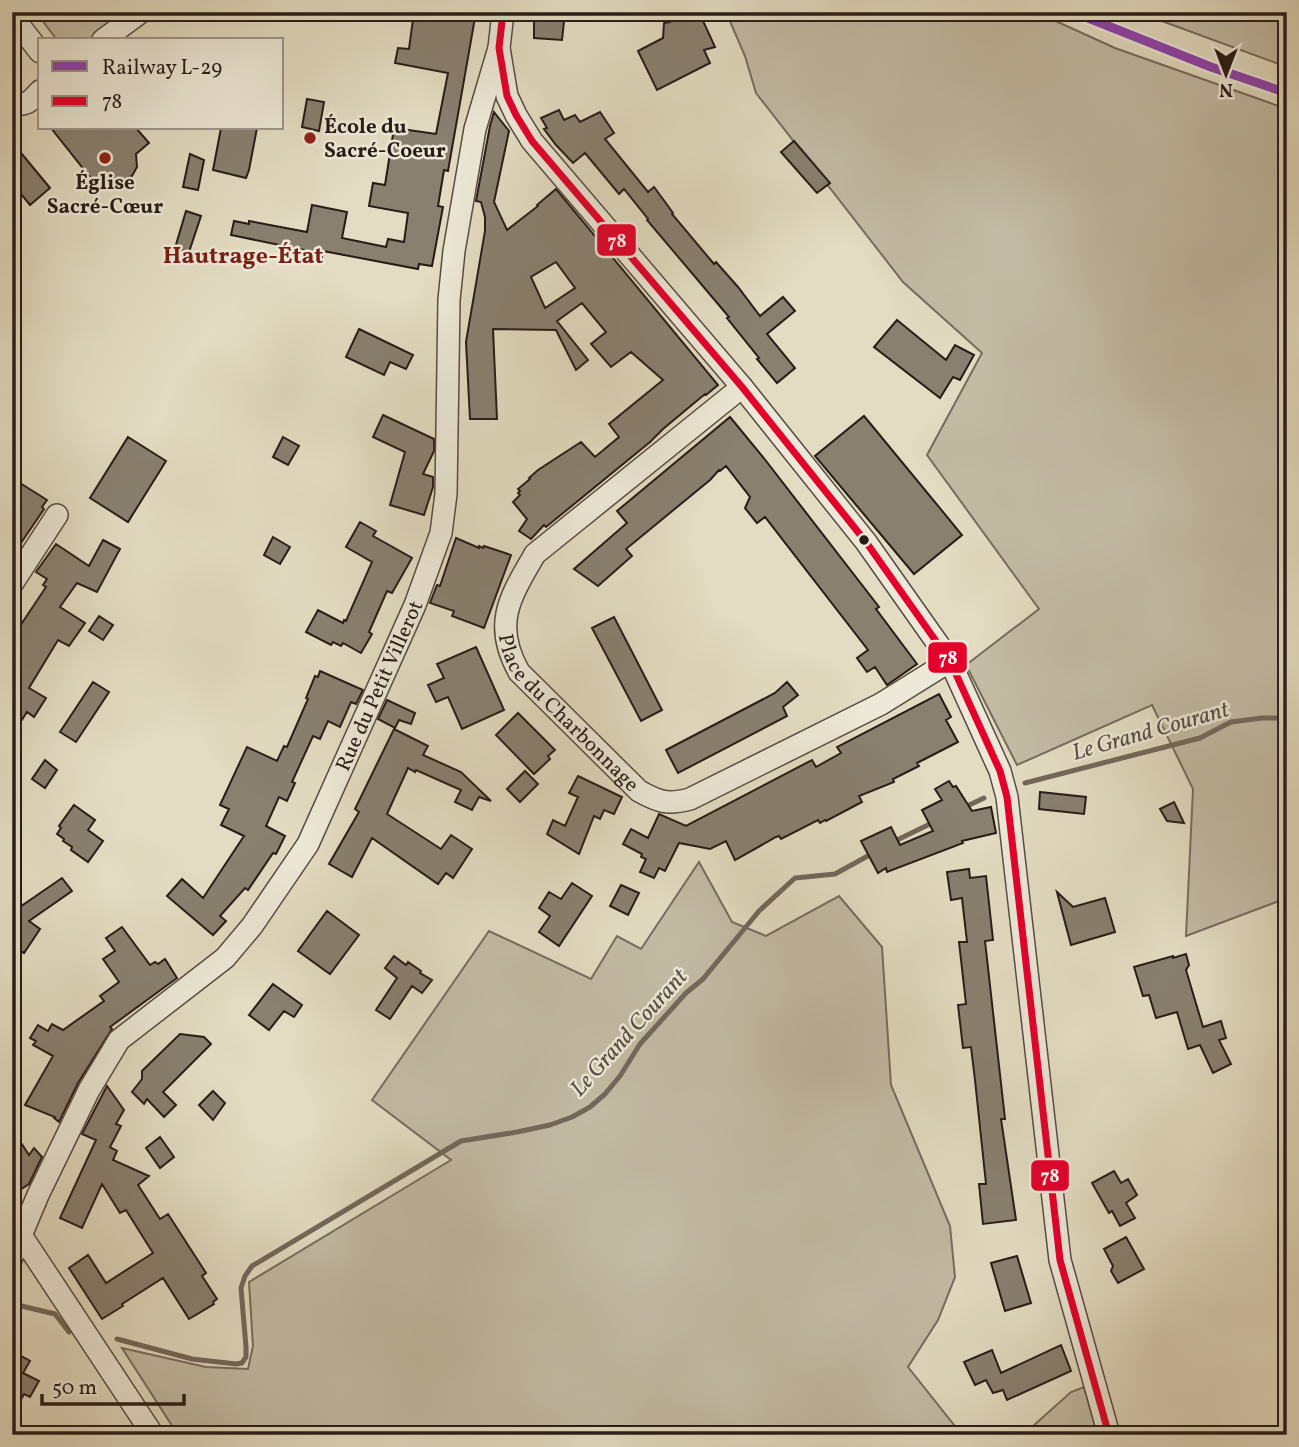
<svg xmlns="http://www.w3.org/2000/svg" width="1299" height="1447" viewBox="0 0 1299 1447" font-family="Vollkorn,serif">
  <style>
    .green { fill: #c3bba5; stroke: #766c5e; stroke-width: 2 }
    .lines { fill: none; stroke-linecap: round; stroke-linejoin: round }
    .stream { stroke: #72685b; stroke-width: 5 }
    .building { fill: #898070; stroke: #281c17; stroke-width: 2; fill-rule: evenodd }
    .minor-casing { stroke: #574c42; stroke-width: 24 }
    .minor { stroke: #ede8d7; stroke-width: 21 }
    .bus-1-casing { stroke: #ede8d7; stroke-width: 12 }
    .bus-1 { stroke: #e4002b; stroke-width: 7 }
    .rail-1-casing { stroke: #ede8d7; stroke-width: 14 }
    .rail-1 { stroke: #8e44ad; stroke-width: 9 }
    .poi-dot { fill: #8f2418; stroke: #ede8d7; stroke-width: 2.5 }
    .bus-dot { fill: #281c17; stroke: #ede8d7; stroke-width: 2.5 }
    .labels { text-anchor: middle; stroke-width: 5; stroke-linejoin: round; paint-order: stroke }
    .poi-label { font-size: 21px; font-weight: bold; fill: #281c17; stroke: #ede8d7; text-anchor: start }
    .street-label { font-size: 21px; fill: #281c17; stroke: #ede8d7 }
    .water-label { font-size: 23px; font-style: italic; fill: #594f44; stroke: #ede8d7 }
    .quarter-label { font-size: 24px; font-weight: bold; fill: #7a1f14; stroke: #ede8d7 }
    .line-badge { stroke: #ede8d7; stroke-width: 2.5 }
    .badge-label { font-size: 19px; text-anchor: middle; font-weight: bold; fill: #fff }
  </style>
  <rect width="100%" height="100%" fill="#e3dcc2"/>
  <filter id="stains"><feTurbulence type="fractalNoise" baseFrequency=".00286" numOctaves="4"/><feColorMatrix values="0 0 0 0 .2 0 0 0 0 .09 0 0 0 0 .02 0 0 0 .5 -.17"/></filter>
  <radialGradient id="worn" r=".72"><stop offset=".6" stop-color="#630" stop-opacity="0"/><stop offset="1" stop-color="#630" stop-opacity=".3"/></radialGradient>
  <!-- green -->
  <path class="green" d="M36 12H124L88 40H57Z
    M726 12H1036L1115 48 1287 109V898L1186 936 1193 789 1152 705 1017 765 966 665 1039 609 927 455 982 353 903 282 756 93 745 56Z
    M1139 12H1287V67L1159 20Z
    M699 862 732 922 766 936 839 896 882 947 891 1085 950 1226 955 1277 938 1320 908 1367 962 1435H178L122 1348 206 1367 248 1369 253 1346 249 1282 451 1160 372 1100 489 931 591 979 617 936 641 949Z
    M1084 1387 1098 1435H1023L1071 1392Z"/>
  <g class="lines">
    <!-- stream -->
    <path class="stream" d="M1025 783 1200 738 1231 722 1262 718H1287
      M965 807 984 798
      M893 842 934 822
      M13 1304 55 1314 69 1332
      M117 1339 192 1359 236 1364 242 1363 246 1357V1347L241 1288 245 1276 252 1266 461 1141 517 1132 550 1125 572 1117 590 1107 605 1094 620 1076 640 1044 686 993 703 979 759 911 795 878 835 874 875 852"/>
  </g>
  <!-- building -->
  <path class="building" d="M414 12H476L448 171 444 170 438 206 443 207 432 266 419 264 418 269 323 251 321 262 302 259 304 250 231 235 234 221 249 224V221L307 232 312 205 347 212 342 238 386 247 388 239 404 242 408 213 369 206 373 183 385 185 394 128 436 134 448 73 395 63 398 48 409 49Z
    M534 12H565L562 40 534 38Z
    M691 12H699L715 47 704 50 710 63 657 90 638 51 663 38 664 23 670 22 669 19H676Z
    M307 99 324 102 319 131 302 127Z
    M559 110 564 120 575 115 580 122 600 112 614 133 605 139 648 192 654 187 673 213 672 214 714 264 716 262 738 287 760 316 783 297 795 311 767 334 795 368 777 383 757 359 759 358 727 318 729 317 647 220 648 219 624 189 619 194 585 153 573 163 556 145 544 129 547 128 541 118Z
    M494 112 509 131 494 202 507 230 538 206 537 205 556 189 718 385 706 395 705 394 663 429 650 442 546 527 544 525 531 539 519 531 527 519 513 502 520 495 518 493 520 491 518 489 530 479 529 478 538 470 581 442 595 457 619 437 609 424 663 380 631 352 611 367 591 344 606 332 582 303 557 321 588 360 576 370 556 330 493 329 497 419H470L466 342 485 231V217L481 202 476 201 490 126ZM556 262 575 288 545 308 531 277Z
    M51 128H136L149 143 136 154 137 167 132 176 122 180 107 176 97 186Z
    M221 128H257L249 170 246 178 213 170Z
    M794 141 830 183 817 193 781 152Z
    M12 142 50 188 30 205 12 183Z
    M190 154 204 160 198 190 183 187Z
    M186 211 201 216 189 252 175 248Z
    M897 320 946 360 955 345 974 355 960 380 953 377 940 398 874 347Z
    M359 329 413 355 406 369 390 362 384 375 346 357Z
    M383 415 434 439V451L423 474 433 477V487L424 515 390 505 405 452 373 437Z
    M864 416 962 535 914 574 815 456Z
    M730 417 763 457 879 607 876 609 917 664 887 685 875 667 867 672 857 658 868 650 765 517 757 523 745 508 750 497 726 466 720 471 719 470 710 480 626 549 632 556 598 586 574 569 627 523 617 511Z
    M128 437 166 461 128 522 90 498Z
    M283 437 299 446 288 465 273 457Z
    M20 483 47 500 42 507 44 509 12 556V494Z
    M360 522 376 531 373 536 412 558 392 593 387 591 369 632 372 634 361 653 343 643 341 646 333 642 331 645 306 632 318 610 343 623 344 620 346 621 372 562 346 547Z
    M273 537 290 547 280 564 264 555Z
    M456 538 479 548V546L483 548 484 546 511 555 484 628 452 616 454 611 430 603 437 585 440 586Z
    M103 540 120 549 97 592 77 583 60 607 85 623 69 646 58 640 29 688 46 698 34 717 27 712 12 735V638L46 587 43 585 47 579 36 572 56 544 89 566Z
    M99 616 113 625 103 640 89 631Z
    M614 617 662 710 641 721 592 628Z
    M476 647 504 710 462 729 448 697 436 702 428 685 444 678 437 664Z
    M320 671 363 690 356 704 351 702 340 727 328 721 320 739 313 736 292 782 295 783 287 801 279 797 266 826 285 836 276 854 273 853 248 890 245 888 220 916 226 921 213 935 167 896 182 879 203 898 244 836 221 825 229 809 220 805 247 747 277 761 284 746 287 747 308 699 306 698 315 676 318 677Z
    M93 682 109 692 76 742 60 732Z
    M787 682 798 695 783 707 787 716 678 773 666 750 775 693Z
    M939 694 951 717 946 720 958 742 917 763 919 766 893 779 894 782 859 796 862 802 826 821 825 820 820 823 818 820 781 839 779 836 776 837 735 860 726 841 710 849 679 843 665 871 659 868 654 878 640 872 646 859 641 857 642 854 623 844 631 829 648 838 659 814 686 826 812 760 816 767 841 753 837 747Z
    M387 700 415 713 411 724 399 720 395 728 378 719Z
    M518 713 555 750 548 756 550 759 534 774 496 735Z
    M394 729 428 746 423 755 461 772 491 801 479 797 472 810 455 802 461 790 416 770 415 772 408 768 387 814 441 849 451 835 472 849 453 878 446 873 438 884 372 838 352 877 329 864 359 812 355 809Z
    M45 760 57 770 45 788 32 779Z
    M525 771 538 784 520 802 507 789Z
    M578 776 622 797 614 814 604 810 600 819 594 816 579 854 547 834 553 820 565 826 578 797 569 793Z
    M949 781 953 787 956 786 972 811 991 807 996 833 962 841 963 843 887 872 886 868 878 873 861 841 891 827 900 845 933 831 922 810 942 800 935 789Z
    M1040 792 1086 797 1084 814 1039 809Z
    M1174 802 1184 823 1167 821 1160 809Z
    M74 805 95 820 88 830 103 841 88 862 71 850 72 847 63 841 64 839 57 834 61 828 59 826Z
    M969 869 970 878 986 876 993 940 985 941 1005 1119H1001L1016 1220 983 1224 979 1184H986L975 1080 971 1047 963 1048 958 1005 966 1004 959 942H967L962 898 951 900 947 872Z
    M62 878 72 891 29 921 40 929 24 953 12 945V910L14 911Z
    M572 883 592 896 559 946 539 932 550 916 539 908 549 892 561 899Z
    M621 885 639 893 628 915 610 906Z
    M1057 892 1073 907 1105 898 1115 932 1071 945Z
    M327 911 359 935 330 974 298 951Z
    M122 927 150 965 155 962 158 964 165 959 177 978 110 1027 112 1029 78 1083 59 1122 54 1118 55 1117 25 1105 53 1056 33 1045 36 1041 30 1038 38 1025 48 1031 52 1024 63 1030 104 1001 100 996 119 982 103 959 115 951 106 938Z
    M1186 954 1189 965 1186 970 1203 1027 1221 1021 1226 1038 1219 1040 1231 1064 1213 1073 1200 1045 1188 1049 1177 1012 1156 1018 1149 995 1143 996 1134 967 1173 956V958Z
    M394 956 406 965 408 962 421 971 420 973 432 980 422 993 412 986 390 1019 376 1010 397 978 385 968Z
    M273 984 302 1005 294 1017 284 1011 269 1030 249 1015Z
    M180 1034 204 1037 211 1044 163 1092 176 1105 164 1117 147 1099 144 1104 132 1092 142 1079V1071Z
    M107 1086 124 1110 116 1124 121 1126 110 1147 117 1151 113 1160 149 1176 138 1185 160 1219 168 1214 206 1273 202 1276 217 1299 213 1302 214 1304 189 1319 163 1278 122 1304 123 1306 102 1319 69 1268 88 1255 106 1283 153 1253 126 1210 120 1213 102 1184 82 1228 60 1218 96 1140 82 1134Z
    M213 1091 225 1103 213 1120 199 1105Z
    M12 1129 29 1155 34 1148 42 1157 29 1184 12 1195Z
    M160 1137 174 1157 160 1168 146 1148Z
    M1114 1171 1121 1183 1128 1179 1137 1195 1126 1203 1135 1218 1120 1226 1112 1211 1109 1213 1092 1183Z
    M1126 1237 1144 1269 1118 1283 1111 1271 1113 1266 1104 1249Z
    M1017 1256 1031 1303 1005 1311 991 1263Z
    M1061 1345 1071 1371 1007 1400 1003 1390 993 1393 986 1380 975 1385 964 1362 992 1350 1001 1373Z
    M12 1351 30 1361 23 1373 39 1381 30 1397 24 1394 12 1416Z"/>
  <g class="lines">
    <!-- minor casing -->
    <g class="minor-casing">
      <g id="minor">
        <path d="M12 16 40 52"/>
        <path d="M103 40 141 12"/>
        <path d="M499 48 507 96 516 115 532 141 742 387 866 542 950 661 1000 771 1007 797 1060 1260 1109 1435"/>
        <path d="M12 104C27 106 31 101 40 91"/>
        <path id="s1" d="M742 387 535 554C510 597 492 624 519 672L639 791C659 802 667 805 690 799L881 704 950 661"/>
        <path d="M12 584 57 515"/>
        <path d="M17 1229 153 1435"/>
        <path id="s2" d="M12 1257 38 1195 89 1090 119 1040 225 958 252 926 308 844 415 605 441 533 446 494 449 300 454 251 475 129 499 48 503 12"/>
      </g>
    </g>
    <!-- minor -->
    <use href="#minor" class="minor"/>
    <!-- bus-1 casing -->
    <g class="bus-1-casing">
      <path id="bus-1" d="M503 12 499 48 507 96 516 115 532 141 742 387 866 542 950 661 1000 771 1007 797 1060 1260 1109 1435"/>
    </g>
    <!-- bus-1 -->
    <use href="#bus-1" class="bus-1"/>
    <!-- rail-1 casing -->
    <g class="rail-1-casing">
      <path id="rail-1" d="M1073 12 1211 67 1287 93"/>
    </g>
    <!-- rail-1 -->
    <use href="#rail-1" class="rail-1"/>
  </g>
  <!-- markers -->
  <g class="poi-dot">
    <circle cx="310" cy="138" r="7"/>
    <circle cx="105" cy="158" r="7"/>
  </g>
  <circle class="bus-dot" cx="864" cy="540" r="6"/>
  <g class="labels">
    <!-- poi labels -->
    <g class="poi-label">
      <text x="324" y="133">École du<tspan x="324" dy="24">Sacré-Coeur</tspan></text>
      <text x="105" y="189" text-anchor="middle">Église<tspan x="105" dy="24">Sacré-Cœur</tspan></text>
    </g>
    <!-- street labels -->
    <g class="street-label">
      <text dy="7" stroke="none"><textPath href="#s2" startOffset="691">Rue du Petit Villerot</textPath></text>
      <text dy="7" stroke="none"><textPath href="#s1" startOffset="455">Place du Charbonnage</textPath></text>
    </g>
    <!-- water labels -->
    <g class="water-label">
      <text transform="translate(1150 730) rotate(-16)" y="8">Le Grand Courant</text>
      <text transform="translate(628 1032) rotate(-48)" y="8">Le Grand Courant</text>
    </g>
    <!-- quarter labels -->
    <g class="quarter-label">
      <text x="243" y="263">Hautrage-État</text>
    </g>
  </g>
  <g class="line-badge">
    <rect x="596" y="223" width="41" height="34" rx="7" fill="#e4002b"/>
    <rect x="927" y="641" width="41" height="33" rx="7" fill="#e4002b"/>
    <rect x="1030" y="1159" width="40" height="33" rx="7" fill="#e4002b"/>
  </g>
  <g class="badge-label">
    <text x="617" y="247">78</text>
    <text x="948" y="664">78</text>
    <text x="1050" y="1182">78</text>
  </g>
  <!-- margin -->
  <rect width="1299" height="1447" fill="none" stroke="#e3dcc2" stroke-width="42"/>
  <rect x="14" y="14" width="1271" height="1419" fill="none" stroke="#281c17" stroke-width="3.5"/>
  <rect x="21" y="21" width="1257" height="1405" fill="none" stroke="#281c17" stroke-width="2"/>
  <!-- legend -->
  <rect x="38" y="38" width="245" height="91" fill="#ede8d7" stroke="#9e968a" stroke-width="2"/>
  <rect x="52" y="61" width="35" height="10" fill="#8e44ad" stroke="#9e968a" stroke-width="2"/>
  <text x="102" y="74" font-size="21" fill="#281c17">Railway L-29</text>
  <rect x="52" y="96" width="35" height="10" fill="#e4002b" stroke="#9e968a" stroke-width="2"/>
  <text x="102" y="108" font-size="21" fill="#281c17">78</text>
  <!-- north arrow -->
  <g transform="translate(1226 74) rotate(180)" stroke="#ede8d7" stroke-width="5" paint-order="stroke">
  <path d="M0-5L12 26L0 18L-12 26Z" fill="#281c17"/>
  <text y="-10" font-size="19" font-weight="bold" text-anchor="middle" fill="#281c17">N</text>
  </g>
  <!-- scale -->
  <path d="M42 1394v10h142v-10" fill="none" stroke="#281c17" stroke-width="3.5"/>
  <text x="52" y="1394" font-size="21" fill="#281c17" stroke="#ede8d7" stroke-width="5" paint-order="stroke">50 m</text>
  <rect width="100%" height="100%" filter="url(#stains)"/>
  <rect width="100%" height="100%" fill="url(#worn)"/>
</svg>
